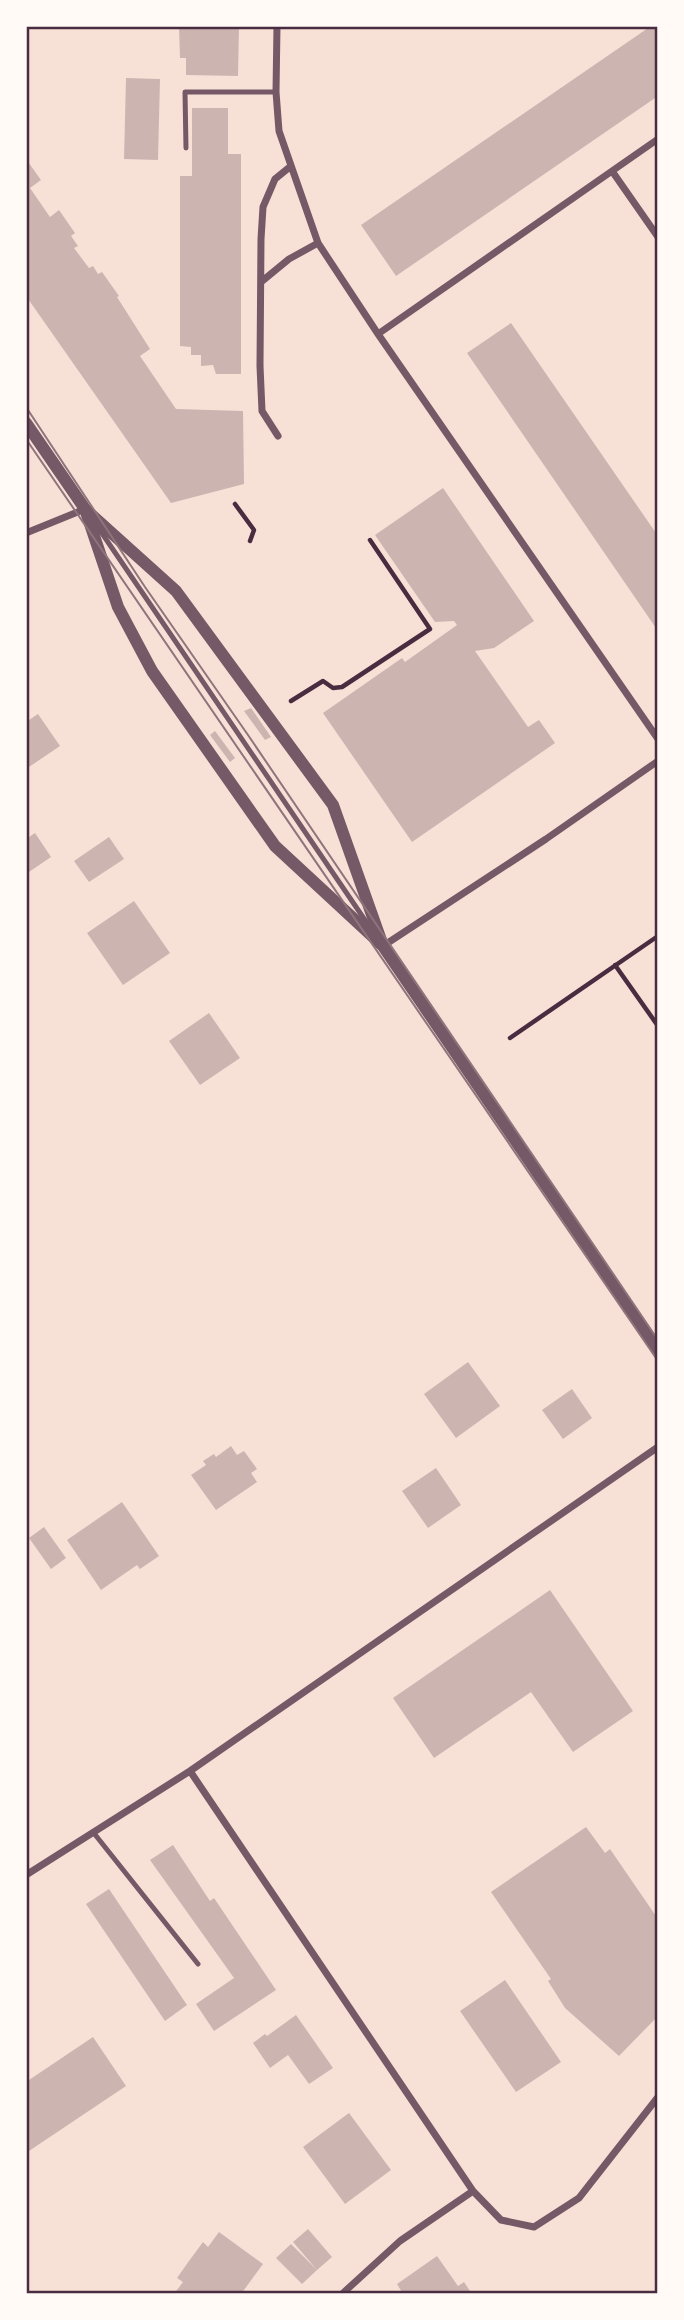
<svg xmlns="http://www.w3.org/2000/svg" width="684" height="2320" viewBox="0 0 684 2320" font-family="'Archivo Narrow',sans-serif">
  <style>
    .building { fill: #ccb4b1 }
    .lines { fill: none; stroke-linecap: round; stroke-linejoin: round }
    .path { stroke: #4a2c40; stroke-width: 4.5 }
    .service { stroke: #755966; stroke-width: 5 }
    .minor { stroke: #755966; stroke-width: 7 }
    .tertiary { stroke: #755966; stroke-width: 12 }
    .tram { stroke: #8f747c; stroke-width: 2 }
    .rail { stroke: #8f747c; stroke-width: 5 }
    .neatline { fill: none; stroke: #4a2c40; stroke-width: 2.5 }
  </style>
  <rect width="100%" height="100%" fill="#f7e1d7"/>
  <!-- building -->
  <path class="building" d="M179 26H239L238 76 186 75V58H180Z
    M651 26H658V96L396 276 361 225Z
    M126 78 160 79 158 160 124 159Z
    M192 108H228V154H241V374H216L213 365 201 366V355H191V347L180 346V176H192Z
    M26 159 41 180 30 188 50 217 59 210 75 233 71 236 78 246 74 248 89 268 93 266 98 274 102 272 119 296 117 297 150 349 140 356 176 409 243 411 244 484 171 503 26 296Z
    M511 323 658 536V631L467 353Z
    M443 488 534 621 494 648 475 651 528 727 539 720 555 743 412 842 323 713 402 658 405 662 457 625 454 621 435 622 375 535Z
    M251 708 271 737 265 740 244 711Z
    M38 714 60 746 26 769V722Z
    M215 731 235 758 230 762 210 735Z
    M35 833 51 857 26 874V839Z
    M109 837 124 859 89 882 74 861Z
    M134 901 170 953 123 985 87 933Z
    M209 1013 240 1058 200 1085 169 1041Z
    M468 1362 500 1406 456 1438 424 1394Z
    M572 1389 592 1418 563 1439 542 1410Z
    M231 1446 237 1455 244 1451 257 1469 251 1473 257 1482 216 1510 191 1475 206 1465 203 1461 214 1454 216 1457Z
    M436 1468 461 1505 428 1528 402 1491Z
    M122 1502 159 1556 140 1569 137 1565 101 1590 67 1540Z
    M44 1527 66 1558 51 1569 29 1538Z
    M550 1590 633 1711 573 1752 531 1692 434 1758 393 1698Z
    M586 1827 605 1853 610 1849 658 1919V2016L619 2056 565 2008 548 1981 551 1979 491 1892Z
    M173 1845 210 1901 214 1898 276 1990 214 2031 196 2004 234 1978 150 1860Z
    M109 1889 187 2005 165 2021 86 1904Z
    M505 1980 561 2062 516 2092 460 2011Z
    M296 2015 333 2068 309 2084 288 2055 270 2068 253 2043 265 2034 267 2036Z
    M93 2037 126 2086 26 2153V2082Z
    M349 2113 391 2170 345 2204 303 2147Z
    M308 2229 332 2257 317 2270 293 2242Z
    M219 2232 263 2264 241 2294H174L183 2282 177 2278 189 2261 203 2242 208 2247Z
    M291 2244 317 2270 302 2284 276 2258Z
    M437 2256 458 2286 464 2282 472 2294H403L397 2284Z"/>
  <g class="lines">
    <!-- path -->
    <path class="path" d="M235 504 254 530 250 541
      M291 701 323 681 333 688 342 687 430 629 370 540
      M615 965 658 1026
      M510 1038 658 936"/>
    <!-- service -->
    <path class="service" d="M186 148 185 92H276
      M97 526 369 926
      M93 1832 198 1964"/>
    <!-- minor -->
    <path class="minor" d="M277 26 276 92 279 131 318 243 378 334 658 739
      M612 171 658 237
      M261 282 289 259 318 243
      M378 334 658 139
      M278 436 262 411 260 366 261 239 263 207 275 179 291 166
      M26 533 85 509
      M383 946 546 839 658 761
      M190 1771 473 2191 501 2220 534 2227 579 2198 658 2097
      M26 1875 190 1771 658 1447
      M342 2294 400 2241 473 2191"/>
    <!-- tertiary -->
    <path class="tertiary" d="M26 423 85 509 118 607 152 671 275 846 383 946 658 1350
      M85 509 176 591 333 805 382 943"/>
    <!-- tram -->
    <path class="tram" d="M26 407 145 587 248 735 658 1340
      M26 439 658 1361"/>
    <!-- rail -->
    <path class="rail" d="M656 2294 658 2291"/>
  </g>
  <!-- border -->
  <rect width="684" height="2320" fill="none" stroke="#fffaf5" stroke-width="56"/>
  <rect x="28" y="28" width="628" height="2264" class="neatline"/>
</svg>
